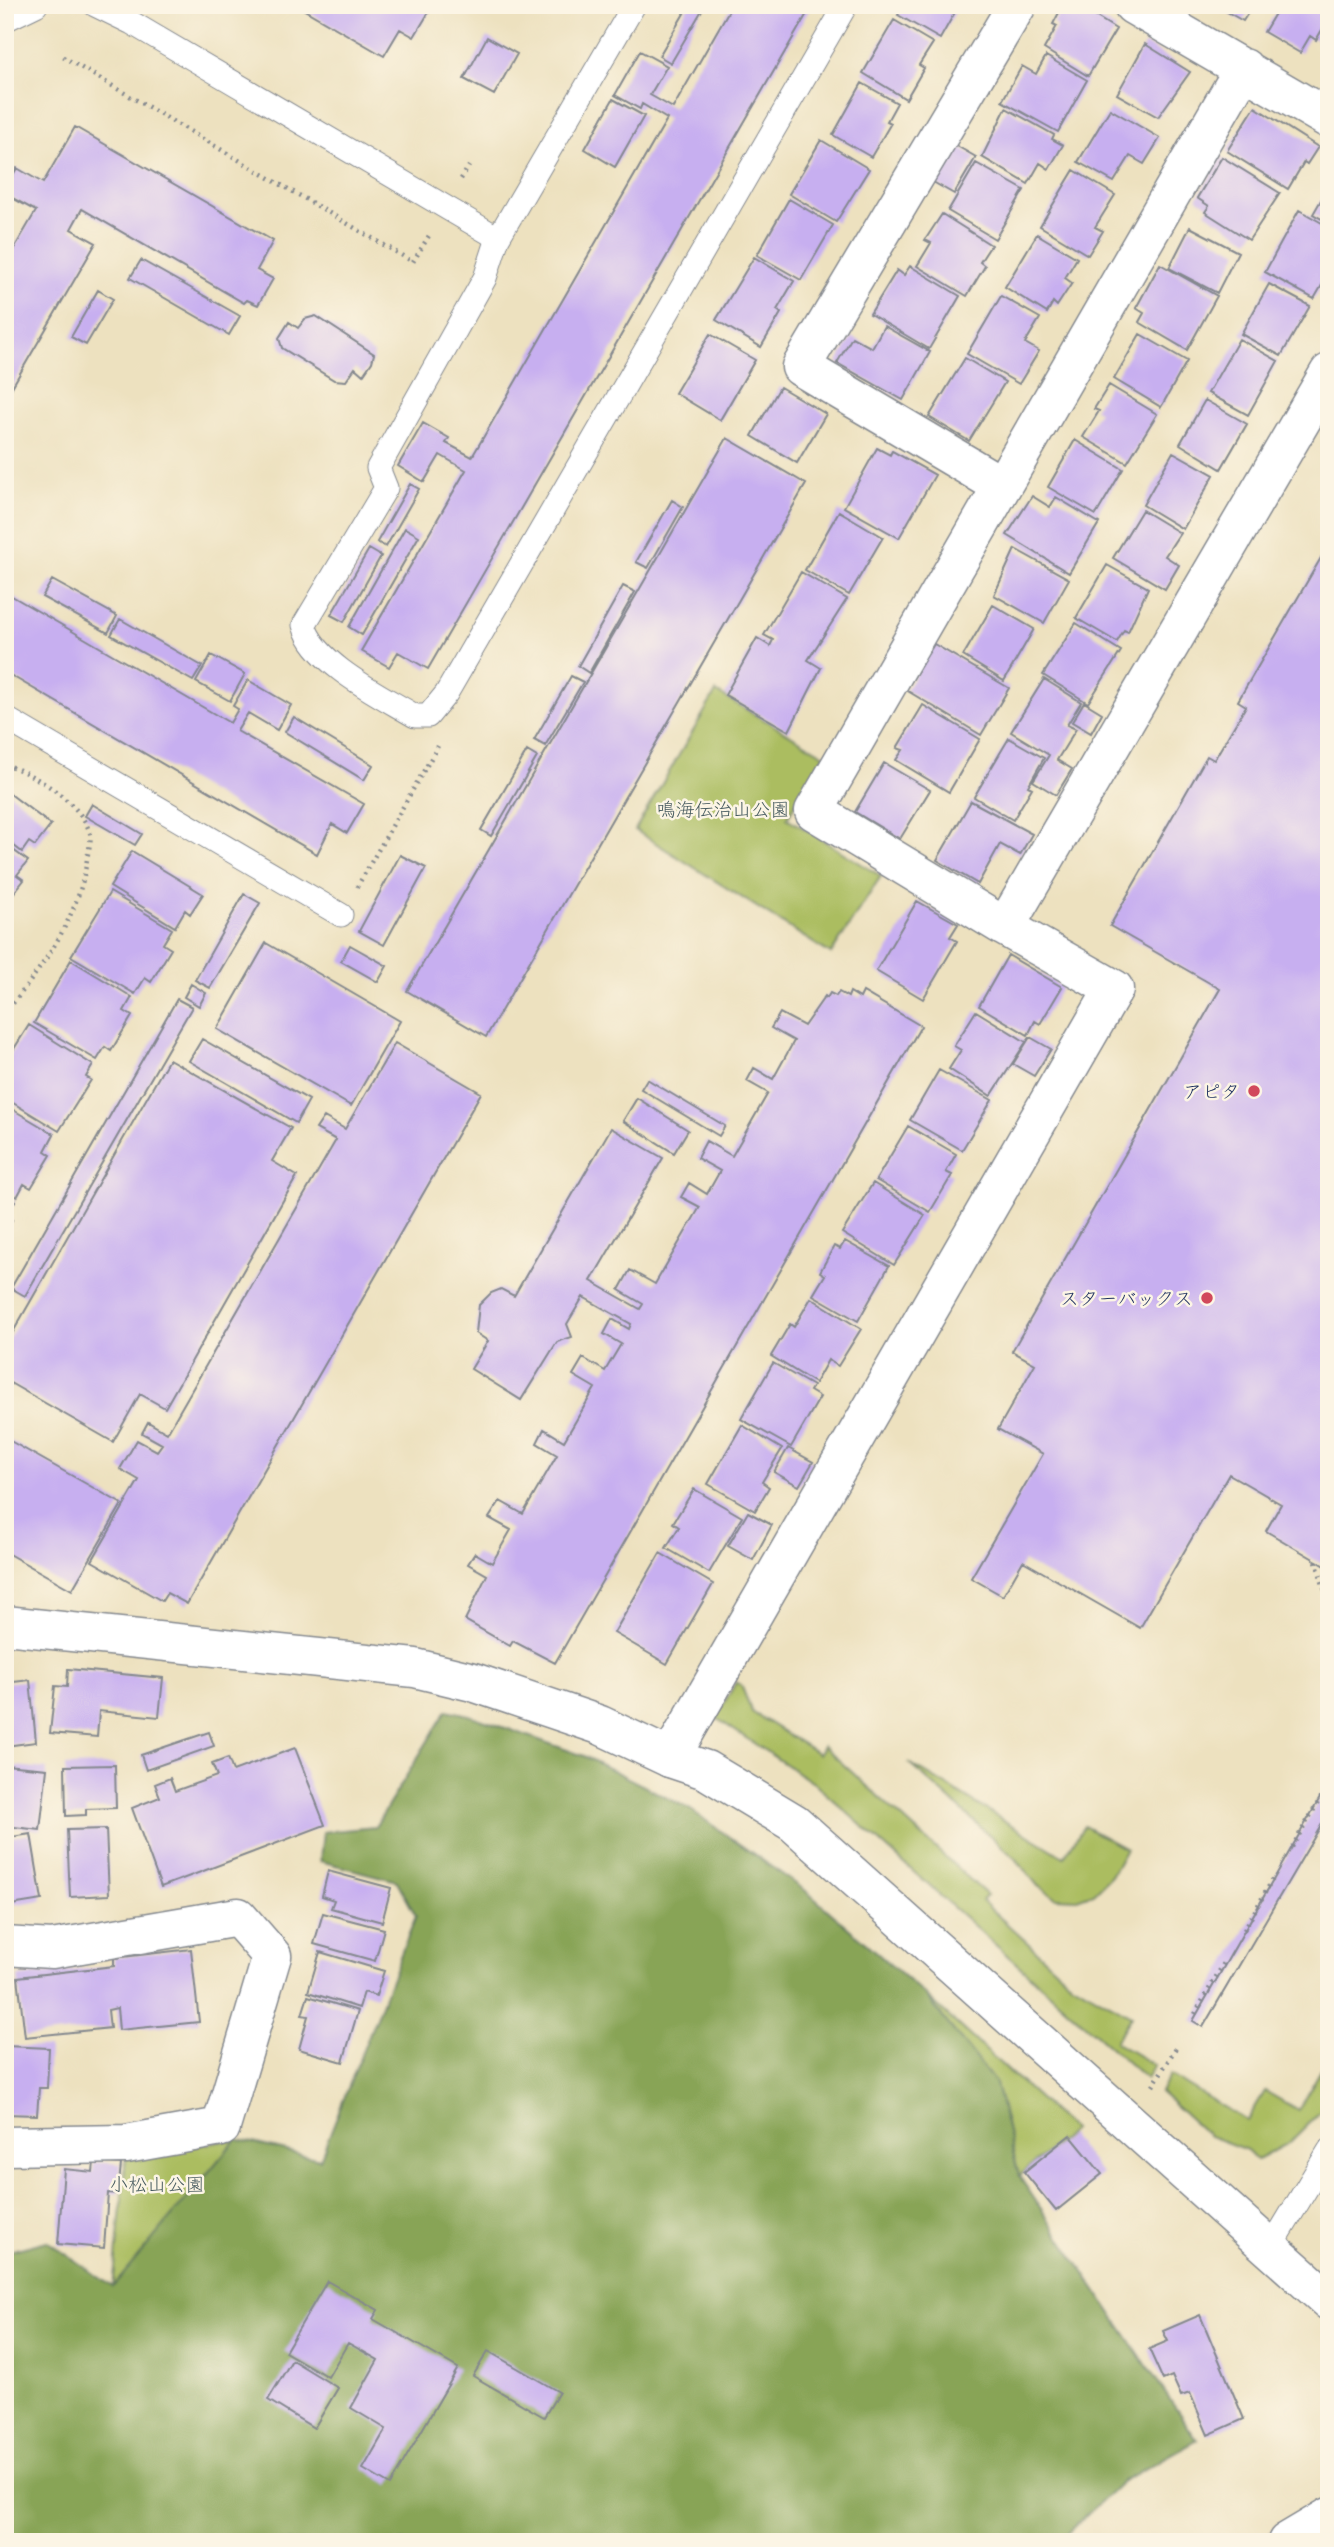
<svg xmlns="http://www.w3.org/2000/svg" width="1334" height="2547" viewBox="0 0 1334 2547" font-family="Mali,'Klee One',sans-serif">
  <style>
    .green { fill: #abbd60; stroke: #63765f; stroke-width: 2 }
    .forest { fill: #88a456; stroke: #526a5a; stroke-width: 2 }
    .building { fill: #c7aff0 }
    .lines { fill: none; stroke-linecap: round; stroke-linejoin: round }
    .service-casing { stroke: #84888e; stroke-width: 25 }
    .minor-casing { stroke: #84888e; stroke-width: 41 }
    .tertiary-casing { stroke: #84888e; stroke-width: 41 }
    .path { stroke: #84888e; stroke-width: 4.5; stroke-dasharray: 2 5; stroke-linecap: butt }
    .service { stroke: #fff; stroke-width: 23 }
    .minor { stroke: #fff; stroke-width: 38 }
    .tertiary { stroke: #fff; stroke-width: 38 }
    .poi-dot { fill: #d1495b; stroke: #fcf5e5; stroke-width: 2.5 }
    .labels { text-anchor: middle; stroke-width: 5; stroke-linejoin: round; paint-order: stroke }
    .park-label { font-size: 19px; fill: #465a5f; stroke: #fcf5e5 }
    .poi-label { font-size: 19px; fill: #1b2f5e; stroke: #fcf5e5; text-anchor: end }
  </style>
  <rect width="100%" height="100%" fill="#fcf5e5"/>
  <filter id="ink" filterUnits="userSpaceOnUse"><feTurbulence type="fractalNoise" baseFrequency=".0143" numOctaves="2"/><feDisplacementMap in="SourceGraphic" scale="14" xChannelSelector="R" yChannelSelector="G"/><feConvolveMatrix kernelMatrix="1 2 1 2 8 2 1 2 1" color-interpolation-filters="sRGB"/></filter>
  <filter id="wash" filterUnits="userSpaceOnUse"><feTurbulence type="fractalNoise" baseFrequency=".00686" numOctaves="4" result="noise"/><feDisplacementMap in="SourceGraphic" scale="28" xChannelSelector="R" yChannelSelector="G"/><feGaussianBlur stdDeviation="1.57" result="paint"/><feColorMatrix in="noise" values="0 0 0 0 0 0 0 0 0 0 0 0 0 0 0 0 0 1.4 0 .05"/><feComposite in="paint" operator="in"/></filter>
  <g filter="url(#wash)">
    <rect width="100%" height="100%" fill="#ede1bf"/>
    <!-- green -->
    <path class="green" d="M716 692 825 755 787 818 881 876 831 954 635 830Z
      M736 1682 741 1685 752 1712 819 1754 823 1746 987 1895 982 1901 1068 1980 1131 2016 1115 2042 1154 2065 1146 2079 815 1784 716 1718Z
      M908 1762 1064 1857 1084 1826 1126 1849 1111 1876 1094 1893 1077 1899 1056 1898 1038 1886 1016 1859Z
      M925 1995 1073 2130 1019 2176 996 2084Z
      M1329 2056V2103L1289 2143 1257 2160 1247 2150 1209 2136 1160 2092 1170 2075 1247 2121 1265 2091 1298 2110Z
      M236 2139 113 2288 126 2158Z"/>
    <!-- forest -->
    <path class="forest" d="M447 1710 469 1715 584 1756 688 1808 806 1891 925 1995 996 2084 1019 2176 1197 2440 1121 2482 1059 2542H5V2252L47 2241 113 2287 236 2139 320 2159 416 1916 397 1881 320 1861 323 1832 375 1827Z"/>
    <g id="blocks">
      <!-- building -->
      <path class="building" d="M296 5H429L432 7 414 37 400 29 384 56Z
        M689 5H705L671 63 659 56Z
        M732 5H812L428 669 398 652 389 667 361 651 466 470 440 455 424 482 398 466 423 423 449 438 446 443 472 457 667 119 642 104 640 109 615 95 640 51 667 66 650 95 673 108Z
        M904 5H959L940 39 898 15Z
        M1063 5H1077L1116 29 1088 76 1044 49 1057 26 1053 24Z
        M1215 5H1253L1243 21Z
        M1280 5H1329V18L1316 40 1310 36 1300 53 1264 32Z
        M894 20 933 43 919 65 924 68 906 99 863 73Z
        M487 37 517 54 494 95 464 79Z
        M1145 44 1190 72 1158 117 1117 94Z
        M1046 56 1087 80 1058 132 1002 101 1022 66 1036 74Z
        M862 83 897 103 887 121 891 123 871 157 833 135Z
        M613 99 644 116 615 167 585 149Z
        M1255 107 1318 147 1307 164 1304 162 1288 189 1227 151Z
        M1006 108 1054 135 1052 139 1063 145 1049 169 1040 163 1028 184 982 157Z
        M1110 109 1160 138 1144 164 1130 156 1114 182 1078 162Z
        M75 127 273 241 257 270 273 279 258 305 247 300 244 303 82 209 71 229 96 243 5 399V264L36 211 5 194V189L17 168 43 183Z
        M821 140 869 169 836 222 789 194Z
        M955 145 976 157 954 194 933 182Z
        M1222 157 1280 193 1249 240 1205 212 1209 206 1197 198Z
        M976 163 1024 190 995 239 948 211Z
        M1074 170 1115 195 1095 227 1103 231 1088 255 1040 226Z
        M1329 186V223L1313 214Z
        M789 199 833 225 801 280 757 255Z
        M1299 210 1329 227V273L1314 299 1265 272Z
        M942 214 991 245 980 262 985 266 967 296 917 266 931 243 925 240Z
        M1190 227 1238 252 1217 293 1169 268Z
        M1037 234 1077 258 1065 278 1072 283 1057 306 1053 302 1047 313 1005 287Z
        M754 257 794 281 777 310 781 313 761 347 716 320Z
        M141 260 240 316 229 335 130 278Z
        M1160 264 1217 296 1187 350 1139 322 1144 313 1136 308Z
        M910 266 960 296 929 349 870 314 897 270 904 275Z
        M1269 284 1310 306 1281 356 1241 334Z
        M98 290 113 299 86 345 71 337Z
        M1001 296 1040 318 1025 343 1039 351 1019 384 967 354Z
        M316 316 374 354 372 362 363 375 355 368 346 381 334 380 282 348 279 338 289 322 298 328 305 319Z
        M884 326 930 352 903 400 837 363 852 337 872 348Z
        M710 334 755 360 720 420 675 393Z
        M1140 334 1187 361 1161 407 1114 379Z
        M1239 339 1278 361 1248 415 1208 393Z
        M965 358 1005 382 969 441 929 417Z
        M1109 385 1157 414 1127 463 1083 437 1099 411 1094 409Z
        M780 387 826 414 797 463 752 436Z
        M1205 400 1247 424 1221 469 1180 444Z
        M727 438 806 484 486 1037 407 991Z
        M1075 440 1123 469 1096 515 1048 487Z
        M877 448 890 455 892 451 935 475 899 538 844 507Z
        M1173 452 1214 475 1183 529 1143 505Z
        M410 484 419 489 386 547 377 542Z
        M1032 496 1050 507 1056 497 1099 523 1069 573 1007 535Z
        M672 500 683 507 648 568 636 562Z
        M1142 510 1180 533 1165 556 1179 565 1165 589 1113 558Z
        M839 511 883 537 849 595 805 570Z
        M405 528 419 536 362 635 349 627Z
        M1329 544V1568L1266 1531 1281 1504 1229 1474 1140 1628 1023 1561 1003 1596 971 1578 1043 1454 998 1429 1035 1364 1012 1351 1220 989 1110 926 1207 756 1214 760 1246 706 1238 701Z
        M369 549 381 556 344 622 331 615Z
        M1015 549 1069 579 1044 623 994 595Z
        M1107 565 1148 588 1128 632 1124 630 1117 642 1076 618Z
        M801 572 847 599 808 660 821 668 789 731 725 695 757 638 770 646 773 640 764 635Z
        M52 580 117 616 108 633 42 597Z
        M623 586 635 592 589 673 578 666Z
        M5 592 230 723 238 709 233 706 248 680 291 705 277 730 248 713 237 731 364 804 347 833 332 824 317 854 5 672Z
        M993 605 1034 629 1004 681 963 656Z
        M120 619 202 666 193 681 111 635Z
        M1076 623 1121 651 1088 703 1043 675Z
        M934 644 1009 688 981 735 906 690Z
        M211 655 245 674 230 701 196 682Z
        M571 676 583 682 545 746 534 740Z
        M1044 679 1081 702 1067 725 1076 729 1057 760 1072 769 1056 795 1033 781 1049 755 1011 732Z
        M1084 702 1102 713 1091 733 1072 722Z
        M923 705 980 739 949 792 896 760 903 750 897 748Z
        M294 717 373 765 364 780 285 732Z
        M1009 738 1044 758 1028 786 1032 788 1013 820 974 797Z
        M527 751 537 757 491 836 481 830Z
        M884 763 930 790 900 839 855 812Z
        M5 790 51 825 35 846 29 842 22 852 5 839Z
        M971 801 1032 834 1020 855 1000 844 978 884 937 860Z
        M92 804 142 834 135 845 85 816Z
        M5 844 28 861 17 875 24 880 5 904Z
        M132 851 203 894 190 914 185 910 175 927 110 887Z
        M400 855 426 868 384 945 359 931Z
        M110 892 172 929 163 944 171 949 151 982 145 978 135 994 71 956Z
        M244 894 260 903 210 988 195 980Z
        M917 901 958 924 950 937 957 941 923 999 876 971Z
        M266 943 400 1021 351 1106 217 1029Z
        M350 945 387 966 378 982 341 961Z
        M1008 955 1062 987 1040 1024 1035 1021 1028 1035 979 1006Z
        M71 960 132 997 124 1011 132 1016 111 1051 105 1047 97 1060 34 1023Z
        M191 984 206 993 199 1006 184 997Z
        M839 992 848 997 850 992 860 998 863 992 921 1026 555 1663 513 1641 510 1646 465 1620 487 1575 468 1564 475 1553 492 1563 511 1530 489 1518 500 1501 523 1514 557 1455 537 1443 544 1429 564 1441 595 1388 573 1375 583 1358 605 1371 621 1344 604 1334 612 1319 629 1329 631 1324 583 1297 567 1324 572 1337 557 1342 521 1400 471 1369 488 1341 476 1333 479 1305 491 1293 501 1289 514 1296 611 1128 663 1158 591 1281 640 1309 643 1304 619 1290 630 1270 655 1284 700 1207 681 1197 689 1183 707 1194 720 1171 697 1158 706 1141 732 1156 768 1093 747 1081 754 1068 773 1079 794 1041 771 1028 780 1013 804 1026 825 996 827 998 830 993 836 996Z
        M177 999 192 1007 25 1296 11 1288Z
        M976 1011 1026 1042 991 1096 949 1069 961 1050 954 1046Z
        M29 1025 93 1065 86 1077 91 1080 59 1131 5 1098V1063Z
        M1030 1037 1051 1049 1034 1076 1013 1064Z
        M202 1039 309 1100 296 1123 189 1061Z
        M395 1043 481 1093 187 1604 167 1593 162 1601 92 1561 139 1480 120 1469 137 1440 157 1451 162 1444 142 1433 148 1422 167 1433 336 1140 316 1129 324 1117 345 1129Z
        M169 1059 291 1128 272 1161 297 1176 165 1408 140 1394 113 1442 5 1380V1346Z
        M939 1070 992 1100 962 1150 910 1120Z
        M647 1079 725 1126 719 1136 641 1089Z
        M637 1098 688 1130 674 1153 623 1121Z
        M5 1105 54 1134 45 1151 51 1155 31 1188 24 1184 17 1197 5 1190Z
        M908 1126 956 1154 946 1172 952 1175 930 1212 876 1180Z
        M873 1183 925 1215 894 1265 842 1233Z
        M5 1195 15 1201 6 1216 12 1220 5 1231Z
        M845 1241 889 1266 858 1321 813 1295 825 1275 820 1272 834 1246 840 1249Z
        M811 1298 861 1329 838 1366 828 1360 815 1383 771 1356 790 1324 794 1327Z
        M773 1363 813 1386 810 1391 820 1397 791 1447 741 1419Z
        M742 1425 782 1449 762 1482 769 1487 755 1511 708 1484Z
        M5 1438 122 1504 72 1590 5 1552Z
        M788 1448 813 1462 799 1486 774 1472Z
        M694 1489 742 1517 709 1573 666 1548 679 1527 673 1523Z
        M748 1512 772 1525 753 1560 728 1546Z
        M660 1553 713 1584 667 1664 614 1633Z
        M68 1669 163 1678 159 1717 99 1711 97 1737 50 1733 55 1686 67 1687Z
        M30 1680 36 1742 5 1746V1683Z
        M209 1732 214 1746 146 1770 141 1755Z
        M295 1748 325 1825 161 1887 132 1808 160 1797 155 1784 170 1778 175 1791 217 1776 212 1764 228 1758 233 1771Z
        M5 1765 47 1769 40 1830 5 1826Z
        M115 1765 116 1808 86 1809V1815L66 1816 65 1766Z
        M1329 1782V1812L1203 2027 1193 2021Z
        M106 1829 109 1895 70 1897 67 1830Z
        M31 1834 42 1900 5 1906V1838Z
        M328 1871 391 1888 382 1922 331 1908 334 1900 322 1896Z
        M323 1913 384 1929 375 1961 314 1944Z
        M191 1949 199 2022 119 2030 117 2008 108 2010 110 2028 25 2037 18 1977 114 1966V1958Z
        M320 1952 384 1971 376 1996 364 1992 359 2008 308 1992Z
        M308 1996 358 2011 343 2062 299 2049 308 2016 302 2015Z
        M5 2046 49 2048 47 2088H39L37 2115 5 2114Z
        M1070 2135 1102 2174 1056 2211 1024 2172Z
        M94 2162 121 2164 118 2194 108 2193 104 2248 58 2244 64 2169 93 2172Z
        M327 2281 378 2310 373 2319 458 2368 390 2485 363 2469 386 2429 351 2408 378 2360 348 2343 328 2377 285 2352Z
        M1200 2315 1244 2419 1208 2435 1190 2393 1181 2396 1172 2376 1163 2380 1149 2349 1168 2341 1163 2331Z
        M488 2351 559 2392 544 2417 473 2376Z
        M292 2360 338 2388 314 2428 268 2400Z"/>
    </g>
  </g>
  <g filter="url(#ink)">
    <use href="#blocks" fill-opacity="0" stroke="#84888e" stroke-width="2"/>
    <g class="lines">
      <!-- service casing -->
      <g class="service-casing">
        <path id="service" d="M95 5 132 23 498 238
          M634 5 498 238 485 278 378 468 386 488 304 625C315 664 382 696 415 716H428L446 694 846 5
          M5 20 36 5
          M5 718 341 915
          M1271 2247 1329 2151"/>
      </g>
      <!-- minor casing -->
      <g class="minor-casing">
        <path id="minor" d="M1133 5 1329 119
          M1002 486 801 367 1017 5
          M1005 927 1329 373
          M670 1758 1114 989 1005 927 814 811 1244 68
          M5 1946 52 1949 238 1917 272 1956 221 2127 126 2144 5 2146
          M1287 2542 1329 2517"/>
      </g>
      <!-- tertiary casing -->
      <g class="tertiary-casing">
        <path id="tertiary" d="M5 1625 415 1668 473 1682 600 1725 670 1758 706 1770 794 1823 1329 2301"/>
      </g>
      <!-- path -->
      <path class="path" d="M63 57 413 262 430 234
        M461 179 469 166
        M5 764C35 775 79 800 90 833 92 840 88 852 87 859 79 918 42 968 5 1013
        M357 887 438 746
        M1316 1561 1329 1605
        M1292 1847 1323 1794
        M1244 1930 1274 1877
        M1195 2014 1225 1961
        M1153 2086 1177 2046"/>
      <!-- service -->
      <use href="#service" class="service"/>
      <!-- minor -->
      <use href="#minor" class="minor"/>
      <!-- tertiary -->
      <use href="#tertiary" class="tertiary"/>
    </g>
  </g>
  <!-- markers -->
  <g class="poi-dot">
    <circle cx="1254" cy="1091" r="7"/>
    <circle cx="1207" cy="1298" r="7"/>
  </g>
  <g class="labels">
    <!-- park labels -->
    <g class="park-label">
      <text x="723" y="816">鳴海伝治山公園</text>
      <text x="157" y="2191">小松山公園</text>
    </g>
    <!-- poi labels -->
    <g class="poi-label">
      <text x="1240" y="1098">アピタ</text>
      <text x="1193" y="1305">スターバックス</text>
    </g>
  </g>
  <!-- margin -->
  <rect width="1334" height="2547" fill="none" stroke="#fcf5e5" stroke-width="28"/>
</svg>
